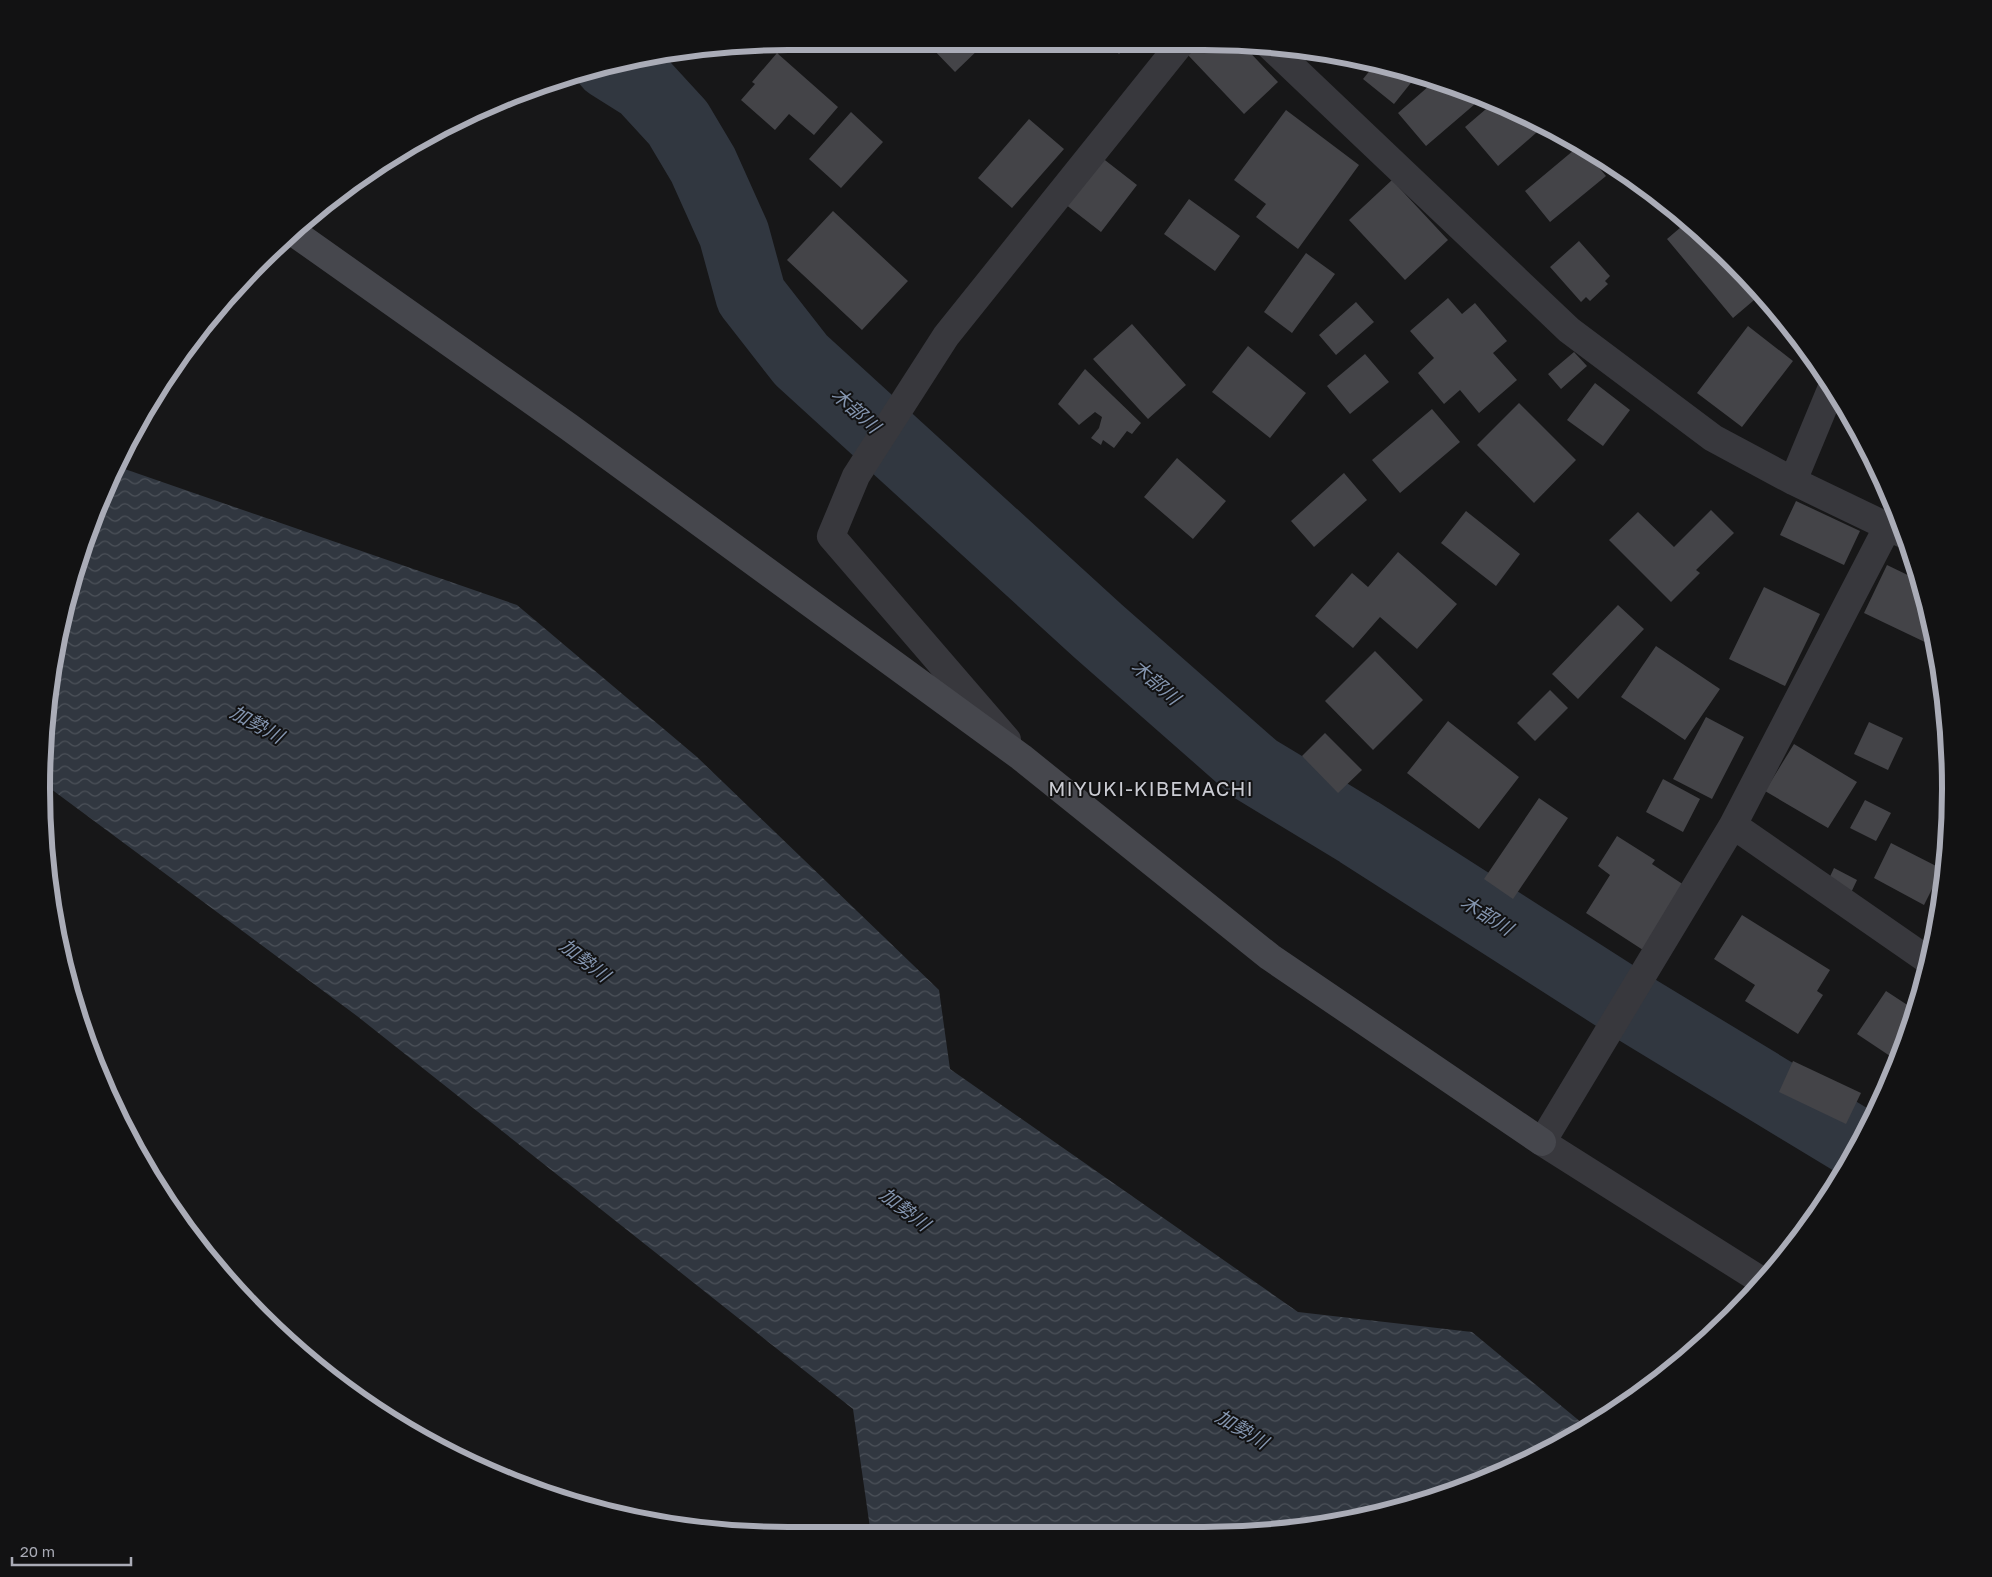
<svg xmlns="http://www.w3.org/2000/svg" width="1992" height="1577" viewBox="0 0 1992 1577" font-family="'Golos Text','Noto Sans JP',sans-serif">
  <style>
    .water { fill: url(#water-waves) }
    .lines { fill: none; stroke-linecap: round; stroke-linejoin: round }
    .river { stroke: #313740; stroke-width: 71 }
    .building { fill: #444448 }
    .street { stroke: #38383d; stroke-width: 28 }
    .secondary { stroke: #46474d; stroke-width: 28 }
    .labels { text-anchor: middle; stroke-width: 4; stroke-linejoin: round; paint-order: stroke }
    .water-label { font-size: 19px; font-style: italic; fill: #8495af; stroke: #121213 }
    .quarter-label { font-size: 20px; letter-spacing: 1px; fill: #cbccd3; stroke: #121213 }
    .rim { fill: none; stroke: #aaacb7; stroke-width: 6 }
  </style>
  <defs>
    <pattern id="water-waves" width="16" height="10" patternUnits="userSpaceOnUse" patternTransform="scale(1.25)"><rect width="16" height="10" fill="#313740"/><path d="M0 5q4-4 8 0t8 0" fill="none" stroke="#4c5159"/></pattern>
  </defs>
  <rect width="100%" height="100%" fill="#171718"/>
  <!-- water -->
  <path class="water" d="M116 466 517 605 697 757 939 990 950 1069 1298 1312 1472 1332 1588 1428 1577 1436 1443 1496 1350 1521 1253 1534 871 1535 853 1409 357 1016 51 789 42 784 48 691 67 595 98 502Z"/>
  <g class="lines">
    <!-- river -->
    <path class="river" d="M609 64 644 86 678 123 703 165 734 234 751 296 801 360 1098 631 1255 769 1359 832 1634 1008 1858 1144"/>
  </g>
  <!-- building -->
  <path class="building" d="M1201 43H1241L1278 82 1244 114 1188 55Z
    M1109 44H1129L1119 54Z
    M983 45 955 72 930 46Z
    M777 53 838 107 814 135 789 114 775 130 741 100 755 84 752 82Z
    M1376 63 1418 74 1394 104 1363 79Z
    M1437 79 1482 98 1426 146 1398 113Z
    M1493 103 1544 126 1498 166 1465 127Z
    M1286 110 1359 165 1298 249 1256 217 1266 204 1234 180Z
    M851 112 883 142 841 188 809 159Z
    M1029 119 1064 149 1012 208 978 178Z
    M1580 145 1606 176 1550 222 1525 191Z
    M1101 157 1137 185 1101 232 1065 204Z
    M1392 180 1448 240 1405 280 1349 220Z
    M1189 199 1240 236 1215 271 1164 234Z
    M833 211 908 281 862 330 787 260Z
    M1688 221 1696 227 1760 295 1733 318 1667 239Z
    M1579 241 1610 276 1605 281 1608 284 1590 301 1586 297 1581 302 1550 267Z
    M1306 253 1335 274 1292 333 1264 312Z
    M1448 298 1462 314 1475 303 1507 341 1493 353 1517 380 1479 413 1460 390 1444 404 1418 373 1434 358 1410 331Z
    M1356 302 1374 322 1336 355 1319 335Z
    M1132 324 1186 385 1148 419 1093 359Z
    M1748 326 1793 361 1742 427 1697 393Z
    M1248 346 1306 393 1270 438 1212 392Z
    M1574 352 1587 366 1561 389 1548 374Z
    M1365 354 1389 382 1350 414 1327 386Z
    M1085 369 1141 423 1132 434 1127 431 1114 448 1103 440 1101 445 1091 438 1099 428 1102 417 1095 412 1079 425 1058 404Z
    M1595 383 1630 410 1603 446 1567 420Z
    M1519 403 1576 460 1534 503 1477 445Z
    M1432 409 1460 442 1400 493 1372 460Z
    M1177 458 1226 501 1193 539 1144 497Z
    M1344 473 1367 500 1314 547 1291 521Z
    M1796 501 1860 531 1844 565 1780 535Z
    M1711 510 1734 533 1696 570 1700 573 1671 602 1609 540 1638 512 1674 547Z
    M1466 511 1520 554 1496 586 1441 543Z
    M1398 552 1457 604 1417 649 1380 617 1353 648 1315 616 1352 573 1368 587Z
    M1887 565 1918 580 1932 638 1929 644 1864 613Z
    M1764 587 1820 614 1785 686 1729 659Z
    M1618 605 1644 629 1578 699 1552 674Z
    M1656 646 1720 689 1685 740 1621 697Z
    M1375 651 1423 700 1373 750 1325 701Z
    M1550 690 1568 708 1535 741 1517 723Z
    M1706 717 1744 737 1712 799 1673 779Z
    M1448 721 1519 777 1479 829 1407 773Z
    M1869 722 1903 738 1888 770 1854 754Z
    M1325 733 1362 770 1338 793 1302 756Z
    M1794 744 1857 782 1828 828 1765 791Z
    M1663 779 1700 799 1683 832 1646 812Z
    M1539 798 1568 818 1513 899 1484 879Z
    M1865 800 1891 813 1876 841 1850 828Z
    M1617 836 1655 860 1652 864 1684 885 1643 950 1586 913 1610 875 1598 866Z
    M1891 843 1942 869 1924 905 1874 878Z
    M1834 868 1857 880 1849 897 1826 885Z
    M1742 915 1830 970 1817 991 1823 995 1798 1034 1745 1001 1755 985 1714 959Z
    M1886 991 1915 1010 1896 1060 1857 1034Z
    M1793 1061 1861 1093 1846 1124 1779 1092Z"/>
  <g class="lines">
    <!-- street -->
    <path class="street" d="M1269 45 1569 330 1713 438 1793 481 1903 534
      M1793 481 1832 387
      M1007 740 831 536 856 476 946 336 1181 43
      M1733 825 1929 961
      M1762 1281 1542 1142 1733 825 1888 526"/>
    <!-- secondary -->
    <path class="secondary" d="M293 232 569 427 1021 757 1270 957 1542 1142"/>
  </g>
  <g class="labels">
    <!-- water labels -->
    <g class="water-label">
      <text transform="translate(856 410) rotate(42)" y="7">木部川</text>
      <text transform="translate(1156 682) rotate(41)" y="7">木部川</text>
      <text transform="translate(257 724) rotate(29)" y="7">加勢川</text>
      <text transform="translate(1487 915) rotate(32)" y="7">木部川</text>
      <text transform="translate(585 960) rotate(38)" y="7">加勢川</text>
      <text transform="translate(905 1209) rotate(38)" y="7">加勢川</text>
      <text transform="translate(1242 1429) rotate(31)" y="7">加勢川</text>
    </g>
    <!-- quarter labels -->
    <g class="quarter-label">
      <text x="1151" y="796">MIYUKI-KIBEMACHI</text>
    </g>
  </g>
  <!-- crop -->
  <path d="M0 0H1992V1577H0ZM788 50H1204A738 738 0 0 1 1942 788V789A738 738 0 0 1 1204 1527H788A738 738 0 0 1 50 789V788A738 738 0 0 1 788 50Z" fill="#121213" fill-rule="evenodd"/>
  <path class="rim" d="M788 50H1204A738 738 0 0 1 1942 788V789A738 738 0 0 1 1204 1527H788A738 738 0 0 1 50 789V788A738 738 0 0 1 788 50Z"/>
  <!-- scale -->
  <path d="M12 1557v8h119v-8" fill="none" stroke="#aaacb7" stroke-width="2.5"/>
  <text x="20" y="1557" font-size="15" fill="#aaacb7" stroke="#121213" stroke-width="4" paint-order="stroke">20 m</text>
</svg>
